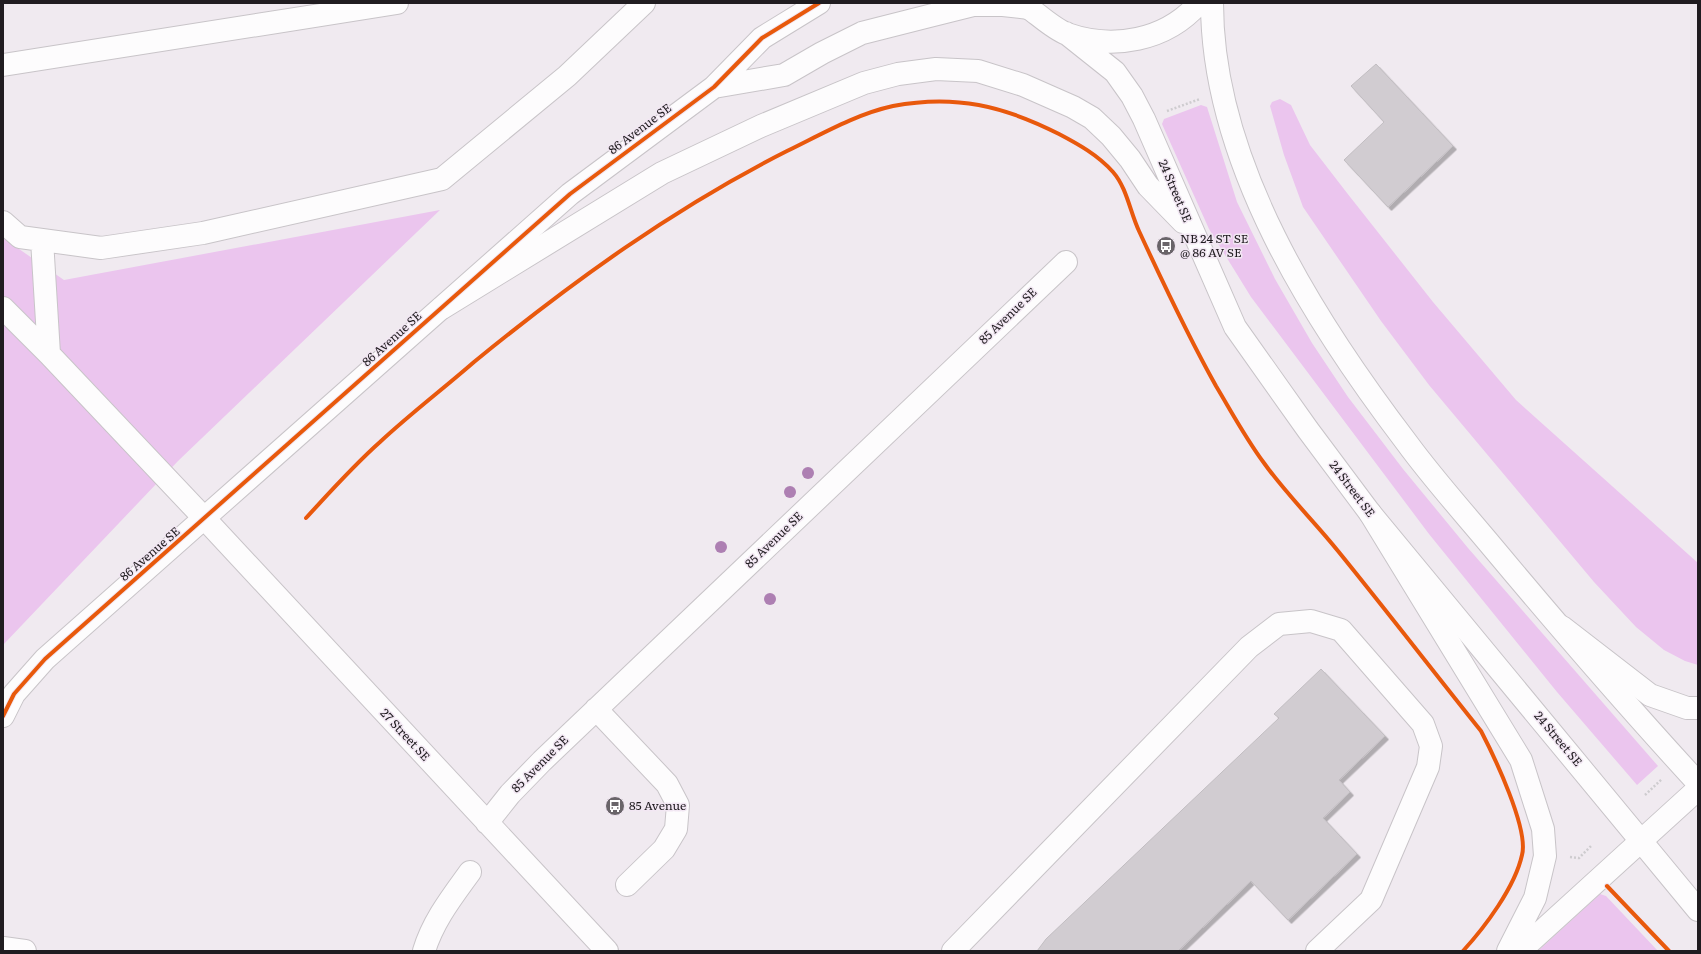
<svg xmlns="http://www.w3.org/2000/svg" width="1701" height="954" viewBox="0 0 1701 954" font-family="Literata,serif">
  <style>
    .green { fill: #ebc5ee }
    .building { fill: #d1ccd1; stroke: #c1bdc1; filter: url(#shadow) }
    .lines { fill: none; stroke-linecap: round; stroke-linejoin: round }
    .minor-casing { stroke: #c8c4c8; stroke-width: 24 }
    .major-casing { stroke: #c8c4c8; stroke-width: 24 }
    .highway-casing { stroke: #c8c4c8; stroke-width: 24 }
    .path { stroke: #cecccf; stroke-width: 2.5; stroke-dasharray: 2 2; stroke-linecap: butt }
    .minor { stroke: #fdfcfd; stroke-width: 22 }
    .major { stroke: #fdfcfd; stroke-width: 22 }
    .highway { stroke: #fdfcfd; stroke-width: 22 }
    .cycleway-casing { stroke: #f2e7f3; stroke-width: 6 }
    .cycleway { stroke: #e8590c; stroke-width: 4 }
    .tree { fill: #ad7fb2 }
    .labels { text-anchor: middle; stroke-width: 3; stroke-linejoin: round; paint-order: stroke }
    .street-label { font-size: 12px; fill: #201c20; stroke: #f2e7f3 }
    .poi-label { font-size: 12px; fill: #201c20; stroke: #f2e7f3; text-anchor: start }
  </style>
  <defs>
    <filter id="shadow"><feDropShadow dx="3.5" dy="3.5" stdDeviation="0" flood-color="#0004"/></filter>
  </defs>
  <rect width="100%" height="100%" fill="#f0eaf0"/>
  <!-- green -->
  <path class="green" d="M1280 99 1291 105 1310 145 1347 193 1433 302 1516 400 1698 563V665L1685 661 1664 650 1636 627 1594 582 1429 385 1381 321 1303 207 1284 155 1270 106 1272 102Z
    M1201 105 1207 107 1237 202 1275 279 1312 343 1348 397 1403 469 1468 548 1658 766 1637 785 1557 692 1429 534 1251 297 1209 229 1162 124 1164 119Z
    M440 210 178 461 3 645V238L64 280Z
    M1600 894 1606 896 1658 951H1538Z"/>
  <!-- building -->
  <path class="building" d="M1376 64 1453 146 1388 207 1344 160 1384 122 1351 86Z
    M1321 669 1385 736 1339 780 1350 792 1323 818 1357 854 1288 920 1251 881 1178 951H1037L1046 939 1279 718 1274 714Z"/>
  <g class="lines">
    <!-- minor casing -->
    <g class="minor-casing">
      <path id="minor" d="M3 65 397 3
        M714 87 784 75 822 53 862 33 929 16 973 5H1003L1029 8
        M3 222 20 237 101 248 203 233 442 179 567 76 644 3
        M42 240 49 354
        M3 308 49 354 205 519 607 951
        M596 709 667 784 678 805 676 829 664 849 627 885
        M3 716 14 694 45 659 570 194 714 87 762 38 819 3
        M487 823 510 794 542 761 1066 262
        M3 948 25 951
        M424 951C433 921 452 897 470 872
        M953 951 1249 647 1279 624 1311 621 1341 630 1423 724 1431 746 1428 767 1371 900 1317 951"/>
    </g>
    <!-- major casing -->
    <g class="major-casing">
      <path id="major" d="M1025 3 1029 8C1040 16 1054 29 1067 34 1113 50 1166 41 1199 3
        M1212 3C1212 162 1314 321 1407 443 1434 480 1465 514 1494 549 1560 628 1628 707 1698 783
        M1066 33 1115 72 1132 96 1144 119 1235 327 1308 430 1370 513 1698 910
        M442 308 662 173 761 126 864 83 898 74 936 69 978 71 1023 85 1073 107 1092 118 1111 136 1130 159 1148 186 1183 222"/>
    </g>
    <!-- highway casing -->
    <g class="highway-casing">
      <path id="highway" d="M1370 513 1521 760 1543 829 1545 856 1535 898 1508 951
        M1562 627 1650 695 1687 708H1698
        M1520 951 1698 789"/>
    </g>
    <!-- path -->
    <path class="path" d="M1167 111 1200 99
      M1645 795 1662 779
      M1570 857 1579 858 1592 845"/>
    <!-- minor -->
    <use href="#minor" class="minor"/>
    <!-- major -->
    <use href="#major" class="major"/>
    <!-- highway -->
    <use href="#highway" class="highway"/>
    <!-- cycleway casing -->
    <g class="cycleway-casing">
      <path id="cycleway" d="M306 518C330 492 353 466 380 442 410 414 443 389 474 362 572 282 674 208 787 151 820 135 856 114 893 106 955 94 1004 106 1059 134 1078 144 1098 155 1113 172 1127 188 1130 212 1139 231 1163 283 1188 336 1216 386 1231 411 1246 439 1264 463 1286 494 1314 521 1338 551 1386 610 1433 671 1481 731 1494 756 1529 829 1522 855 1515 887 1485 927 1463 951
        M3 716 14 694 45 659 570 194 714 87 762 38 819 3
        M1607 886 1669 951"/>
    </g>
    <!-- cycleway -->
    <use href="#cycleway" class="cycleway"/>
  </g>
  <!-- trees -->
  <g class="tree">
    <circle cx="808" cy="473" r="6"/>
    <circle cx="790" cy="492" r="6"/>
    <circle cx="721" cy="547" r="6"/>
    <circle cx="770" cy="599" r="6"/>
  </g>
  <!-- icons -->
  <defs>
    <g id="bus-disc" transform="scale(1)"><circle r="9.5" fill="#696469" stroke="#f2e7f3"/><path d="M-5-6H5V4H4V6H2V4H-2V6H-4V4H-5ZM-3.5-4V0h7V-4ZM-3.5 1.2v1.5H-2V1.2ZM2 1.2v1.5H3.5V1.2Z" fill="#fff"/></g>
  </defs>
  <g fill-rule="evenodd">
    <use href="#bus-disc" x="1166" y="246"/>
    <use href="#bus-disc" x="615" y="806"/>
  </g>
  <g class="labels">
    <!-- street labels -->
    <g class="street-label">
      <text transform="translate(640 129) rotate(-37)" y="4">86 Avenue SE</text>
      <text transform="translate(1175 191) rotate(67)" y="4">24 Street SE</text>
      <text transform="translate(1008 316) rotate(-44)" y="4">85 Avenue SE</text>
      <text transform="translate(392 339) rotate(-42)" y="4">86 Avenue SE</text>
      <text transform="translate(1352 489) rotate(53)" y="4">24 Street SE</text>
      <text transform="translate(774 540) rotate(-44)" y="4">85 Avenue SE</text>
      <text transform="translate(150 554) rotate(-41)" y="4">86 Avenue SE</text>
      <text transform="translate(405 735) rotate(47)" y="4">27 Street SE</text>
      <text transform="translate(1558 739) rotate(50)" y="4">24 Street SE</text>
      <text transform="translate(540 764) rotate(-45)" y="4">85 Avenue SE</text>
    </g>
    <!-- poi labels -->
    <g class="poi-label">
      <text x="1180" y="243">NB 24 ST SE<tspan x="1180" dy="14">@ 86 AV SE</tspan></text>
      <text x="629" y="810">85 Avenue</text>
    </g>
  </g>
  <!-- border -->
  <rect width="1701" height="954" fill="none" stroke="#201c20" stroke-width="8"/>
</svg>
